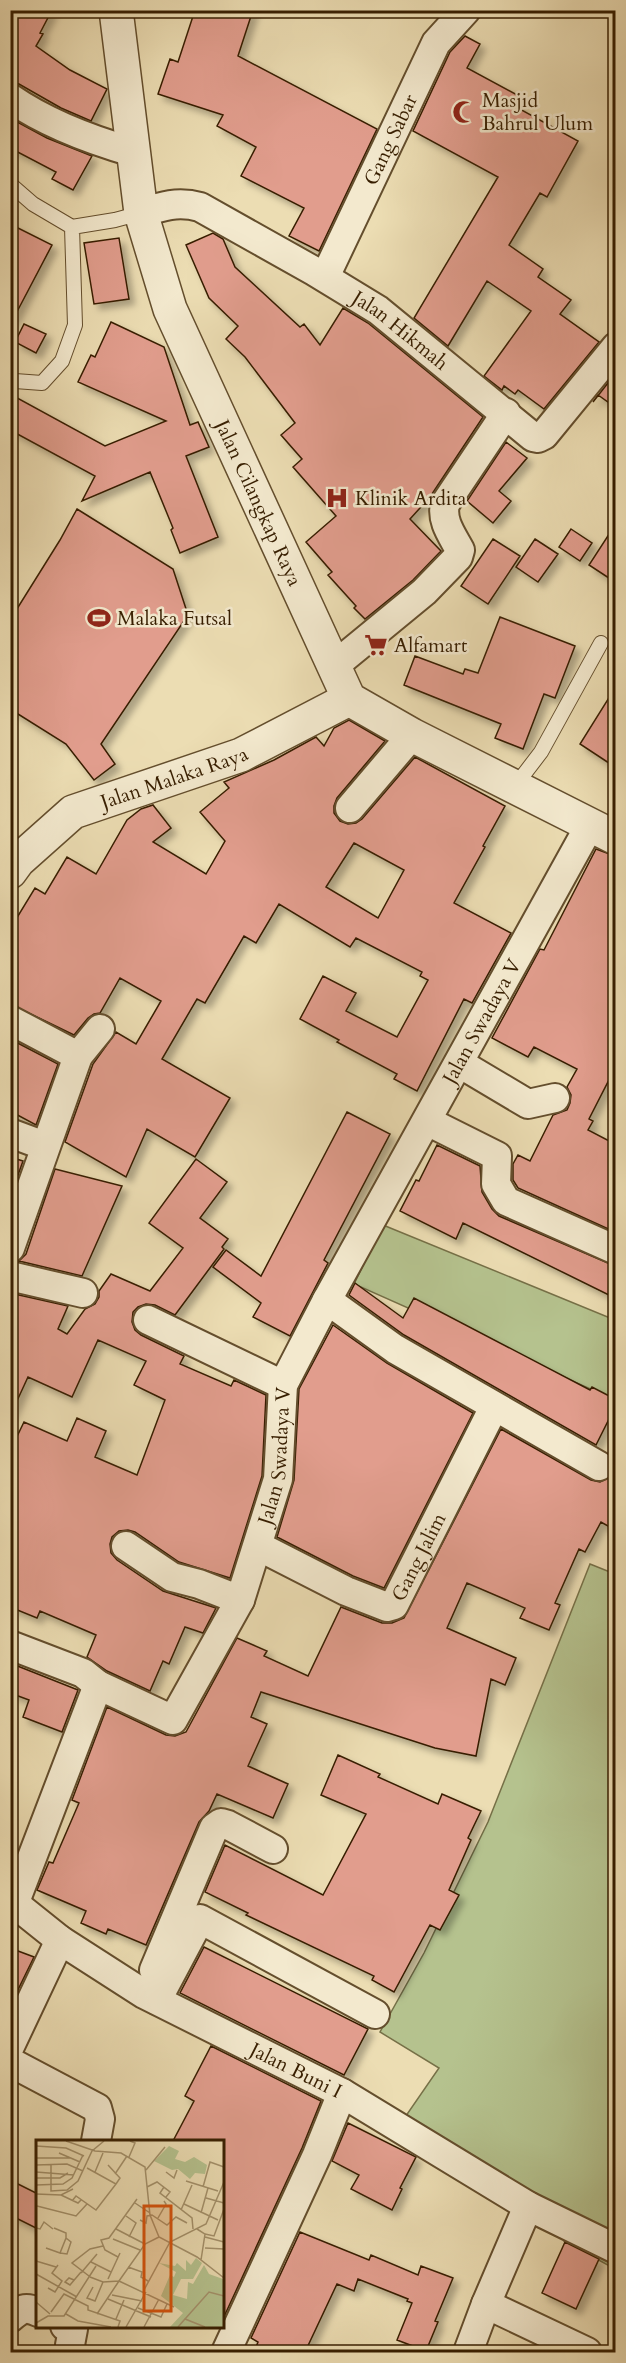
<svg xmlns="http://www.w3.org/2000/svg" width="626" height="2363" viewBox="0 0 626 2363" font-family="Cardo,serif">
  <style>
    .green { fill: #b5c28e; stroke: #767047; stroke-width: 1.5 }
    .building { fill: #e19d8d; stroke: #371e00; stroke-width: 1.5; fill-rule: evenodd; filter: url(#shadow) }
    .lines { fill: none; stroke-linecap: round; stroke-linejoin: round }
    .service-casing { stroke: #644e2d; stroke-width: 16 }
    .minor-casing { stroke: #644e2d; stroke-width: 32 }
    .tertiary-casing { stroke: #644e2d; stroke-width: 36 }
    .service { stroke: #f3e9ce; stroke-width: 14 }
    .minor { stroke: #f3e9ce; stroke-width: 28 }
    .tertiary { stroke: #f3e9ce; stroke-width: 33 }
    .labels { text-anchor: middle; stroke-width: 5; stroke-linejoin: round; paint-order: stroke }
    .poi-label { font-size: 20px; fill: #371e00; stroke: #f3e9ce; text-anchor: start }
    .street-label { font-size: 20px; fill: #371e00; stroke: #f3e9ce }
    .inset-road { fill: none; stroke: #a4916b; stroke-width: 1.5 }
    .view { fill: #d6530b; fill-opacity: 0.15; stroke: #d6530b; stroke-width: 3 }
    .inset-edge { fill: none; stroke: #371e00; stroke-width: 3 }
  </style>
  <defs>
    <filter id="shadow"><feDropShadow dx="5.5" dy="5.5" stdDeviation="3" flood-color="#0004"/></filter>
  </defs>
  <rect width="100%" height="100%" fill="#ecddb3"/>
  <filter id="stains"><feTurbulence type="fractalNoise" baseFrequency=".00333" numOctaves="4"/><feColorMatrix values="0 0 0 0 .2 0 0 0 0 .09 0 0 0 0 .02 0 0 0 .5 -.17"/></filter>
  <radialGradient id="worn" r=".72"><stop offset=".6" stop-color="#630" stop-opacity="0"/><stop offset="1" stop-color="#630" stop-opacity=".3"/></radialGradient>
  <!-- green -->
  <path class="green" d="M383 1225 615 1320V1400L354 1284Z
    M590 1564 615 1574V2269L564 2241 568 2219 401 2123 439 2068 380 2032 424 1953 488 1822Z"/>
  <!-- building -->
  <path class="building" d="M20 10H52L40 33 43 34 36 46 70 70 107 89 91 121 61 108 19 84 10 82V28Z
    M195 10H253L238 56 377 129 319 251 289 236 304 208 241 176 256 147 217 126 223 115 158 94 170 59 178 62Z
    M465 36 480 44 467 68 521 97 516 107 578 141 547 197 540 193 509 245 543 269 538 277 571 300 560 314 599 342 544 409 518 390 515 394 504 386 502 390 484 376 531 311 487 281 448 346 414 318 498 177 413 131 450 52Z
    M10 118 47 138 92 156 73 190 52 179 56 172 10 148Z
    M10 224 52 245 10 325Z
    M213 233 223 239 235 267 300 327 304 324 320 345 343 308 368 323 483 417 430 497 410 519 441 551 413 580 365 619 354 608 356 606 328 575 332 572 306 542 336 516 293 467 302 459 281 435 295 423 245 357 226 339 238 326 209 298 186 245Z
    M119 238 129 299 94 304 84 243Z
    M111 322 164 347 190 425 198 422 209 447 186 456 218 537 180 553 171 530 173 528 150 472 82 501 95 476 10 430V394L105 446 166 421 78 382 91 355 95 357Z
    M24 324 46 334 36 353 15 342Z
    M615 374V407L598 395 593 402Z
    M506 442 527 458 499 491 511 501 493 523 467 501Z
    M77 509 173 569 188 615 101 744 115 764 94 780 66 744 10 709V620L60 540Z
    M615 525V582L589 565Z
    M571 529 592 543 580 561 559 547Z
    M493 539 520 556 488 604 461 586Z
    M535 539 558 554 538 582 516 567Z
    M500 617 575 646 555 698 544 694 523 749 495 738 501 724 404 685 415 656 463 674 465 669 478 673Z
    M615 688V767L580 744Z
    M349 720 385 741 337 798 334 806V813L340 821 348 824 356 823 362 819 415 757 505 806 483 846 485 847 454 903 511 933 472 1003 464 999 417 1091 394 1079 397 1074 337 1042 339 1040 300 1019 323 976 356 993 346 1011 397 1037 428 980 420 976 422 972 356 938 350 947 279 904 256 943 244 936 205 1003 197 999 162 1059 230 1098 195 1157 147 1129 126 1177 65 1142 93 1064 116 1032 136 1044 161 1001 120 978 100 1013 94 1014 88 1018 74 1035 10 1004V929L35 888 45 894 67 857 96 874 127 820 141 809 153 805 171 828 153 842 206 874 225 841 200 812 229 788 224 782 274 760 316 737 324 746 334 728ZM354 843 404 870 378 918 326 887Z
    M596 849 615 856V1068L589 1119 593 1121 588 1130 615 1144V1232L518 1188 513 1180V1164L518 1155 530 1161 553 1115 567 1110 570 1103 571 1095 567 1087 577 1069 534 1047 528 1057 492 1038 540 949 544 950Z
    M10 1039 58 1064 36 1125 10 1111Z
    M347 1112 390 1134 324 1260 328 1263 290 1336 253 1317 261 1303 213 1267 226 1250 261 1276Z
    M437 1145 480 1166 482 1192 492 1209 499 1216 615 1266V1298L463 1223 456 1239 400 1211 416 1180 419 1181Z
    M10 1157 23 1161 10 1197Z
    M196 1159 227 1182 200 1218 228 1239 222 1247 224 1249 175 1315 155 1305 146 1304 138 1307 133 1312 132 1322 135 1330 141 1335 184 1356 180 1364 231 1386 234 1380 266 1395 262 1476 230 1578 179 1562 135 1532 128 1530 119 1531 112 1537 110 1544 111 1553 117 1560 163 1591 216 1608 203 1633 185 1627 169 1664 163 1661 150 1691 107 1671 87 1657 96 1635 40 1611 37 1618 10 1607V1451L24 1422 67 1441 77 1418 106 1431 95 1457 137 1475 165 1400 134 1385 146 1361 98 1340 72 1397 28 1377 10 1416V1293L68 1306 58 1329 67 1334 85 1309 95 1304 99 1297V1291L111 1274 150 1291 183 1248 149 1223Z
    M55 1169 122 1186 82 1276 19 1261 26 1254Z
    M355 1283 403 1318 414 1298 590 1390 592 1387 615 1399V1407L596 1445 404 1335 349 1295Z
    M333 1325 387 1363 473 1413 384 1588 353 1576 277 1537 294 1480 299 1389Z
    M501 1429 591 1480 600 1482 610 1477 615 1480V1530L601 1522 585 1552 579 1549 555 1603 560 1605 549 1630 520 1618 525 1608 467 1583 447 1628 516 1658 505 1685 491 1679 476 1756 435 1748 261 1692 251 1717 267 1724 248 1766 288 1784 273 1818 217 1794 209 1811 199 1822 146 1945 108 1929 106 1934 81 1923 86 1911 37 1890 49 1862 53 1863 79 1803 72 1800 107 1707 166 1735 175 1736 186 1732 237 1638 267 1651 264 1656 308 1676 341 1607 382 1623H392L404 1618Z
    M10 1663 78 1690 62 1732 23 1717 29 1700 10 1693Z
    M338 1755 380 1774 378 1777 438 1804 442 1794 481 1811 468 1838 471 1840 449 1890 459 1895 440 1930 430 1925 394 1992 372 1980 374 1976 246 1915 248 1913 205 1892 225 1845 323 1895 366 1814 321 1795Z
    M204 1947 368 2029 344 2075 180 1993Z
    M10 1948 34 1957 10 2006Z
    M211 2046 321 2101 302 2148 222 2321V2141H173L194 2101 185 2096Z
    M348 2123 416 2157 400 2188 402 2189 392 2210 351 2189 359 2175 332 2161Z
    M10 2180 38 2194V2229L10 2215Z
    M300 2232 369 2260 371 2255 418 2275 421 2266 453 2278 435 2321 438 2322 426 2351 397 2340 412 2303 407 2301 408 2299 358 2279 354 2291 337 2284 305 2352H269L256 2347 258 2342 251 2338Z
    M565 2242 599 2259 576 2309 542 2293Z"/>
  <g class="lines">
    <!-- service casing -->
    <g class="service-casing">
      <path id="service" d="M10 184 33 204 72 227
        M10 378 15 381 42 383 62 361 75 325 72 227 115 220 141 213
        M515 786 541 752 601 643"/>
    </g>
    <!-- minor casing -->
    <g class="minor-casing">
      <g id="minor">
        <path d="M10 98C46 123 91 140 133 152"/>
        <path id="s1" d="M141 213C162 206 178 201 200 207L314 271 378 310 533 437 538 438 544 435 616 347"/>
        <path id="s2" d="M325 277 436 43 466 10"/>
        <path d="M334 666 424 592 458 557 460 550C452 535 441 521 445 504L506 413"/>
        <path d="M350 808 412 735"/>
        <path d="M10 1020 78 1056"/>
        <path d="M459 1063 528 1104 555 1098"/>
        <path d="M427 1121 497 1156 496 1184 506 1201 616 1250"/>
        <path d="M10 1133 45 1146"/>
        <path d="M10 1248 78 1056 100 1029"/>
        <path d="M10 1276 83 1293"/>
        <path d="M327 1300 395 1349 599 1466"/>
        <path d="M148 1320 283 1385"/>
        <path d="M126 1546 172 1577 199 1584 240 1600"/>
        <path id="s3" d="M258 1546 346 1591 387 1607 394 1605 494 1407"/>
        <path d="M10 1645 83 1673 98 1685"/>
        <path id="s4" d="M10 1900 60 1940 144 1994 342 2093 528 2206 616 2249"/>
        <path id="s5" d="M15 1902 98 1685 173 1720 240 1600 278 1479 283 1385 327 1300 590 825"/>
        <path d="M154 1970 214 1828 221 1823 228 1825 273 1849"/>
        <path d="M157 2000 200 1919 375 2014"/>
        <path d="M10 2046 60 1940"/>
        <path d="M10 2062 97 2108 100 2119 96 2141"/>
        <path d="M486 2304 587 2352"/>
        <path d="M10 2318C21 2309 25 2306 38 2312"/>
        <path d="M65 2326 73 2329 70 2345 72 2352"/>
        <path d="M226 2352 317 2155 342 2093"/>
        <path d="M468 2352 486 2304 528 2206"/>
      </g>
    </g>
    <!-- tertiary casing -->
    <g class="tertiary-casing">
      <g id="tertiary">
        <path id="s6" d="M116 10 141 213 170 309 349 699 412 735 616 838"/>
        <path id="s7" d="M10 872 18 861 73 812 241 755 349 699"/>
      </g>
    </g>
    <!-- service -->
    <use href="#service" class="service"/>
    <!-- minor -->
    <use href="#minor" class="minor"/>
    <!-- tertiary -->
    <use href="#tertiary" class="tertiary"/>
  </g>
  <!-- icons -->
  <defs>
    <g id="mosque-bare" transform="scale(1.8)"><path d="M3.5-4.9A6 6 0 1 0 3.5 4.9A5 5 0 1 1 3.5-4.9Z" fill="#8f2418" stroke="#f3e9ce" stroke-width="2.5" paint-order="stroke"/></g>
    <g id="hospital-bare" transform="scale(1.8)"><path d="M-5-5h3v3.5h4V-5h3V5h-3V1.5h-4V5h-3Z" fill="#8f2418" stroke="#f3e9ce" stroke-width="2.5" paint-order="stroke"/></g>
    <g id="stadium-bare" transform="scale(1.8)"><path d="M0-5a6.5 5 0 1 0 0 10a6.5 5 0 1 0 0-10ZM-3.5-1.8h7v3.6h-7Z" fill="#8f2418" stroke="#f3e9ce" stroke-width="2.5" paint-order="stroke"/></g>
    <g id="supermarket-bare" transform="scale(1.8)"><path d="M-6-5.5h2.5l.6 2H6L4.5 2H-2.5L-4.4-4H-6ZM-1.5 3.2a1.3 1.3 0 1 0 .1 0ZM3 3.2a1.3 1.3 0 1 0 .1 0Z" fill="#8f2418" stroke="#f3e9ce" stroke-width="2.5" paint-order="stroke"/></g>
  </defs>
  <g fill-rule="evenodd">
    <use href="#mosque-bare" x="464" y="112"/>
    <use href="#hospital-bare" x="337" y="498"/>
    <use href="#stadium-bare" x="99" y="618"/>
    <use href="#supermarket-bare" x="376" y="645"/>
  </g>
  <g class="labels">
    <!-- poi labels -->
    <g class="poi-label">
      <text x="482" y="107">Masjid<tspan x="482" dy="23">Bahrul Ulum</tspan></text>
      <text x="355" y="505">Klinik Ardita</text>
      <text x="117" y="625">Malaka Futsal</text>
      <text x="394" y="652">Alfamart</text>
    </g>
    <!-- street labels -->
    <g class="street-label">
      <text dy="7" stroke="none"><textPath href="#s2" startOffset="152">Gang Sabar</textPath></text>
      <text dy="7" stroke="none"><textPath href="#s1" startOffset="296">Jalan Hikmah</textPath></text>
      <text dy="7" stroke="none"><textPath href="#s6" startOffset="518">Jalan Cilangkap Raya</textPath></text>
      <text dy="7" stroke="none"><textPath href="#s7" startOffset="194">Jalan Malaka Raya</textPath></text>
      <text dy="7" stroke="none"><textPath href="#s5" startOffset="1088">Jalan Swadaya V</textPath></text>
      <text dy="7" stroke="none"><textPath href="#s5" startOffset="602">Jalan Swadaya V</textPath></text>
      <text dy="7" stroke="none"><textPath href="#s3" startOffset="204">Gang Jalim</textPath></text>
      <text dy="7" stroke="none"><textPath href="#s4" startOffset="334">Jalan Buni I</textPath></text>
    </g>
  </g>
  <!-- overview -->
  <g transform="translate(36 2140)">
    <rect width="188" height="188" fill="#ecddb3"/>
    <path d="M133 6 143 11 139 19 149 22 158 17 171 25 169 34 159 33 154 39 142 29 136 30 118 21ZM160 118 166 123 157 139H145L137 155 151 159 152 142 157 144 168 125 173 134 187 139V187H134L147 173 125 156 134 135 138 137 140 132 123 123 139 126 141 123 150 131V120L155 125Z" fill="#b5c28e"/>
    <path class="inset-road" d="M30 1 59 11 85 13 109 27 114 75 123 97 161 117 188 138M0 6 30 8 48 16M23 13 44 22M93 17 99 3 94 1M0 18H34M0 25 31 24 47 31M15 25V51L31 50 42 41 56 11 68 1M72 25 84 38 80 44M110 30 129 7M0 32 38 35M59 32 67 13M130 32 138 38 141 30M79 34 91 16M0 38H24L32 33M150 41 182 51M0 45 27 44 36 38 47 15M111 47 121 42 134 52 130 57M128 47 124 53 156 78 157 89M167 47 174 22 188 27M0 54 25 55 37 49M25 55 42 63 45 60M170 58 188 63M36 61 40 56 60 70 80 44 51 28M99 63 114 73M148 64 182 80M1 66 40 76 51 64M145 70 156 45M165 73 172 48M90 76 100 83 93 97M122 78 130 64 128 61M104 80 110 83 111 76 116 75 131 85 140 77 151 83M0 88 4 89 8 82 17 89M80 89 109 104M161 89 169 94 165 120M169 94 178 96 188 69M169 97 188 102M77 99 104 110M10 108 24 113 30 98V93L18 88M169 108 188 109M24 113 31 114 35 102 30 98M82 117 69 110 65 100 73 98 101 59M0 121 20 127M55 122 75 132M92 127 106 132 105 137 112 141M45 133 61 114M0 134 41 157M53 136 36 123 54 109 67 106M54 137 67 142 83 141 109 104 123 97M72 139 84 113M38 140 33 138 29 142 34 145 45 132M57 147 51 158 59 161 67 142M12 148 19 152 26 141 16 133 22 125M108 150 134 102 170 84 188 42M76 155 106 161M72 159 115 177M0 162 14 174M102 168 125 177 131 164M15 172 28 154 52 166V170L84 181 82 187M30 174 42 181 75 187M61 174 83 141 138 167M80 179 88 160M149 179 173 152 188 156M0 183 12 176H28L60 126M90 187 110 152M108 187 123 159M142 187 149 179 169 187"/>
    <path class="view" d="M108 66H135V171H108Z"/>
    <rect width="188" height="188" class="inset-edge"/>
  </g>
  <!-- margin -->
  <rect width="626" height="2363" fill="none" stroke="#ecddb3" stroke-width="36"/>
  <rect x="12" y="12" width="602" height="2339" fill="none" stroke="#371e00" stroke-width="3"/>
  <rect x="18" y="18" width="590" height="2327" fill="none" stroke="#371e00" stroke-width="1.5"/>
  <rect width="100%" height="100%" filter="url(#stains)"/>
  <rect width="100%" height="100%" fill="url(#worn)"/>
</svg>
